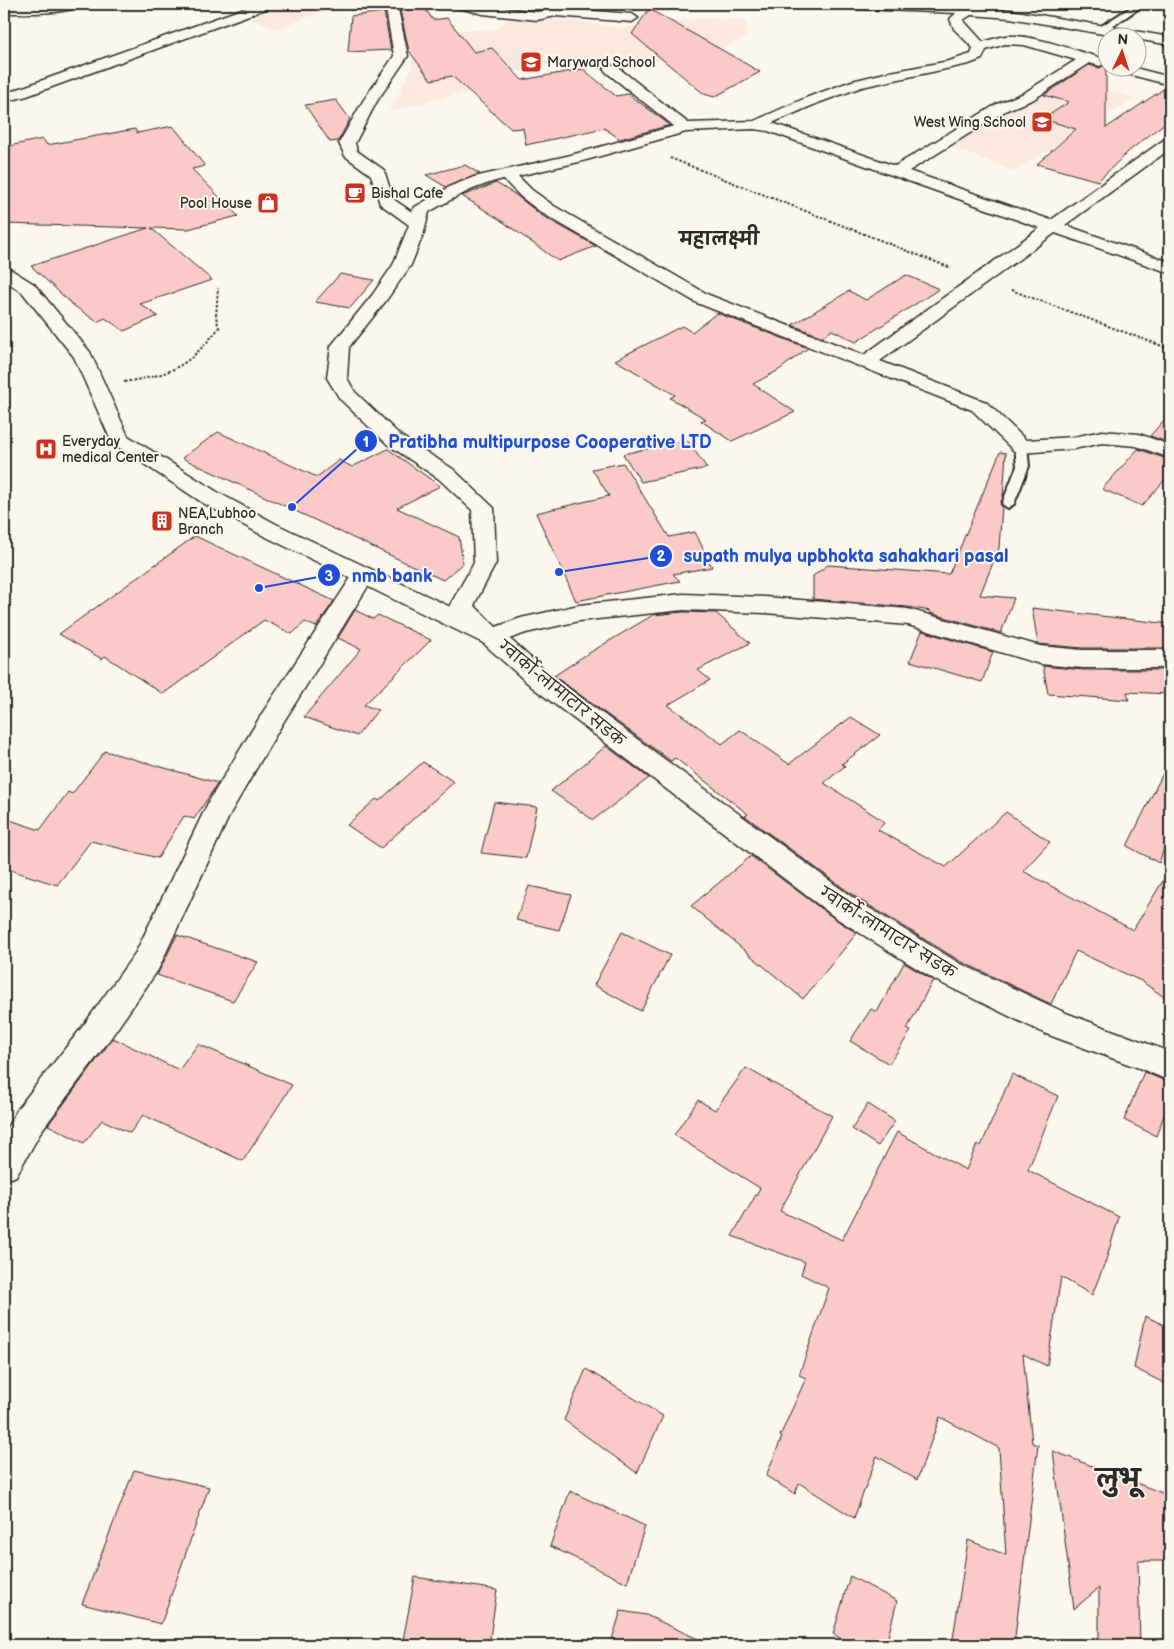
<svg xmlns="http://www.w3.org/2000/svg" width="1174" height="1649" viewBox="0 0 1174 1649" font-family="'Balsamiq Sans','Playpen Sans Deva',sans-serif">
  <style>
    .built { fill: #fbe9e1 }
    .building { fill: #fac9c8; stroke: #2b2b2b }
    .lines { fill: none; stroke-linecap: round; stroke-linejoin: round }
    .service-casing { stroke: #2b2b2b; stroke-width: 4 }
    .minor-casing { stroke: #2b2b2b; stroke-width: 3 }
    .secondary-casing { stroke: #2b2b2b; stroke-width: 3 }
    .path { stroke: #2b2b2b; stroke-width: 2; stroke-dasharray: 2.5 2; stroke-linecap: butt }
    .service { fill: #fbf7ec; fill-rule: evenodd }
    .minor { fill: #fbf7ec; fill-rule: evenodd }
    .secondary { fill: #fbf7ec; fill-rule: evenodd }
    .labels { text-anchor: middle; stroke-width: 4; stroke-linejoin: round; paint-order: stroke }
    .far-poi-label { font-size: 14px; fill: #2b2b2b; stroke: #fbf7ec; text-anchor: start }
    .street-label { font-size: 16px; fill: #2b2b2b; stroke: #fbf7ec }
    .far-district-label { font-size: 18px; font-weight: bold; fill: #2b2b2b; stroke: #fbf7ec }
    .near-district-label { font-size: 25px; font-weight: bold; fill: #2b2b2b; stroke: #fbf7ec }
    .leader { fill: none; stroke: #1d4ed8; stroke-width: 2 }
    .callout-dot { fill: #1d4ed8; stroke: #fbf7ec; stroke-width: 2 }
    .mark-label { font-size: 15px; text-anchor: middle; font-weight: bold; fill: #fff }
    .callout-label { font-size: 18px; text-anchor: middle; font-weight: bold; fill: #1d4ed8; stroke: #fbf7ec; stroke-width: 4; stroke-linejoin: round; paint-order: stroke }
  </style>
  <rect width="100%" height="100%" fill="#fbf7ec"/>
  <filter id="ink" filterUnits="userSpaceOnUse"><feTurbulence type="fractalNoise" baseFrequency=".02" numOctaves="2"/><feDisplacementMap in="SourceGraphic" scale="10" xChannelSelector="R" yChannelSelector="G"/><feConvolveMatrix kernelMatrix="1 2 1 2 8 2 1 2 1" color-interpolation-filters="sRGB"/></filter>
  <g filter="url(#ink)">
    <!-- built -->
    <path class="built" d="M292 4H383V6L319 13 277 29 248 18Z
      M515 14 626 28 701 18 746 21V37L720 50 668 60 620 64 555 63 465 83 470 91 389 112 412 68 413 30H495Z
      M1062 78 1135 98 1014 171 951 147Z"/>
    <!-- building -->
    <path class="building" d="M424 7 433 20 447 18 474 52 492 48 522 80 583 69 616 96 628 94 670 125 620 139 604 128 526 145 523 128 511 129 452 76 431 80 409 51 400 10Z
      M649 9 736 58 760 72 714 97 704 94 632 34Z
      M384 12 391 50 348 52 351 16Z
      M1106 64V128L1168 86 1170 87V119L1129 151 1098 181 1037 164 1076 129 1043 119 1069 102 1044 95 1089 65 1100 68Z
      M336 100 350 119 338 141 330 142 305 105Z
      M173 126 205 166 192 169 238 216 188 229 151 228 212 280 140 304 158 316 124 331 105 318 97 322 73 305 31 266 148 228 4 224V147L43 139 47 145 135 129 137 133Z
      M465 165 480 174 446 187 426 175Z
      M496 183 516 195 541 215 596 246 558 261 499 219 462 196Z
      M340 274 374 280 350 308 315 302Z
      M906 275 939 289 856 342 832 330 823 337 792 325 849 291 866 300Z
      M717 313 808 348 779 370 753 384 795 412 732 441 701 421 706 419 670 398 675 395 615 360 682 326 692 332Z
      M1170 413V443L1150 436Z
      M218 432 317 477 339 460 352 467 388 449 440 486 397 508 459 537 463 563 443 580 182 458Z
      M687 440 707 468 641 482 623 454Z
      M1138 449 1170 460V474L1142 506 1102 489Z
      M1000 452 1006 453 1003 498 1000 503 1002 506 999 548 980 595 1014 598 1001 633 930 613V611L908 607 813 599V576L828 565 949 574Z
      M623 463 669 537 695 532 712 567 673 574 680 581 576 601 536 513 609 496 592 469Z
      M195 536 334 601 316 627 305 622 292 634 264 620 163 694 105 656 102 659 59 634Z
      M1032 608 1170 624V648H1083L1038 644Z
      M355 610 373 619 378 615 431 640 364 705 378 710 357 736 304 717 361 649 338 638Z
      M683 612 716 613 750 643 698 670 710 680 668 705 722 744 740 730 789 764 851 717 880 735 842 764 845 766 824 783 885 822 878 830 946 867 1006 812 1050 842 1023 871 1133 930 1170 869V1001L1141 981 1076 951 1051 1004 960 961 857 898 745 816 748 814 675 758 671 761 554 676 584 656 653 615Z
      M922 631 993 652 982 682 910 661Z
      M1043 666 1083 670H1170V694L1127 692 1129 700 1048 694Z
      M606 746 649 778 593 820 551 791Z
      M105 751 218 783 194 819 184 816 158 858 91 841 57 885 4 868V818L40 830 68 792 72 794Z
      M1170 759V831L1159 863 1127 846Z
      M423 762 454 782 381 848 347 825 376 799 379 801Z
      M494 802 537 807 526 858 481 853Z
      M751 856 835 919 857 933 803 999 691 906Z
      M529 886 571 895 559 930 516 920Z
      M622 932 670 955 641 1011 594 985Z
      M177 935 258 962 233 1001 157 975Z
      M904 963 933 980 907 1029 911 1031 889 1064 850 1041 871 1009 877 1012Z
      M113 1038 179 1070 198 1044 292 1085 243 1161 143 1115 130 1133 102 1120 84 1143 48 1125Z
      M746 1068 832 1116 780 1211 842 1240 897 1132 966 1170 977 1144 981 1146 1012 1074 1058 1096 1028 1170 1119 1217 1106 1260 1092 1295 1061 1277 1047 1366 1023 1354 1032 1443 1038 1445 1014 1645H952L968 1540 1006 1555 999 1448 940 1417 917 1480 877 1456 854 1518 799 1483 795 1494 766 1476 782 1437 780 1436 806 1378 799 1375 829 1288 801 1274 805 1262 732 1236 760 1188 674 1135 698 1100 715 1110Z
      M1144 1072 1170 1083V1100L1156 1136 1124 1120Z
      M868 1104 895 1121 878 1146 852 1129Z
      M1145 1316 1170 1328V1386L1134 1368Z
      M586 1369 663 1416 637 1473 564 1420Z
      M1053 1451 1170 1496 1166 1561H1138L1140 1645H1099V1588L1074 1609Z
      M134 1470 209 1487 161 1624 82 1604Z
      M570 1491 645 1526 627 1583 550 1546Z
      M850 1576 897 1601 886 1645H852L833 1634Z
      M415 1577 497 1590 489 1645H402Z
      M621 1611 646 1615 711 1645H610Z"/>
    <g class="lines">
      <!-- service casing -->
      <g class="service-casing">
        <path id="service" d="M975 4H984L972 13H966V9Z
          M1136 4H1145L1104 32H1098V28Z
          M1021 443 1027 447 1029 466 1014 504 1008 508 1002 504 1017 466 1015 447Z"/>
      </g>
      <!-- minor casing -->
      <g class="minor-casing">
        <path id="minor" d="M56 4H82C72 15 20 13 4 13V5L42 6Z
          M256 4H273L271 7 27 96 4 102V94Z
          M385 4H397L408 56 377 101 355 143 357 151 384 170 393 199 412 212 415 207 451 186 474 177 571 155 674 126 606 72 604 69 606 66H616L688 123 754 121 808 97 852 81 885 73 949 61 971 54 973 48 954 29 950 19 956 13 837 8 833 7 831 4H919L1010 10 1170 37V45L1136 39V38H1126L1010 18 971 15 963 20 983 42C990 40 998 37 1006 36 1033 34 1078 52 1105 59L1106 62 1100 66 1089 63 1034 99 1007 110 909 171 1051 220 1165 139 1170 138V149L1065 225 1170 262V273L1055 233 880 361 986 402 1026 440 1074 437 1102 431 1139 434 1170 445V458L1136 446 1102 443 1074 449 1021 453 1014 451 972 410 697 303 542 213 521 197 503 179C475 186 453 198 429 212L424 232 411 265 385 302 349 347 347 378 355 392 401 436 453 469 494 508 496 563 474 605 496 627 521 618 579 605 683 594 765 597 908 609 1040 646 1083 650H1170V668H1083L1040 664 908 625 765 613 683 610 579 621 526 633 492 645 483 643 449 607 474 563 472 510 439 479 387 444 340 399 327 378 331 346 373 294 393 265 409 225 380 204 371 175 345 156 339 143 363 101 394 56ZM1005 44 1024 45 1076 60 1024 93 997 104 895 166 772 123 818 103 862 87 969 64 982 59 986 50ZM754 129 768 131 1040 228 864 355 709 295 554 206 532 190 518 176 579 162 686 132Z
          M452 4H473L537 12 556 8 632 14 638 18 632 22 556 16 537 20 483 14 454 7Z
          M1114 68H1135L1170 77V85L1116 71Z
          M364 567 372 570 375 575 281 726 231 812 158 970 105 1046 42 1130 16 1176 4 1181V1133L18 1108 83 1026 136 952 209 801 263 712 356 570Z"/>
      </g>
      <!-- secondary casing -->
      <g class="secondary-casing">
        <path id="secondary" d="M4 268 10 269 34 284 90 352 128 436 219 493 276 524 501 631 550 675 856 900 959 963 1066 1013 1170 1052V1081L1139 1068 1046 1034 937 981 836 918 532 687 483 643 260 534 203 503 112 443 74 357 22 292 4 280Z"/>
      </g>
      <!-- path -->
      <path class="path" d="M670 158 951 268
        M1011 290 1170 349
        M124 382C174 374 187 367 219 328L216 317 218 288"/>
      <!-- service -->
      <use href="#service" class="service"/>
      <!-- minor -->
      <use href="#minor" class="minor"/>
      <!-- secondary -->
      <use href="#secondary" class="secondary"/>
    </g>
  </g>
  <!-- icons -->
  <defs>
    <g id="school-square" transform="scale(1.125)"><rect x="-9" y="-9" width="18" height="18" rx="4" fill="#c8321e" stroke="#fbf7ec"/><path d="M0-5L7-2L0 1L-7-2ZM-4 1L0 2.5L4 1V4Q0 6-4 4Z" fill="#fff"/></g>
    <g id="cafe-square" transform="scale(1.125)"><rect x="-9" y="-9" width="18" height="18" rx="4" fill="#c8321e" stroke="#fbf7ec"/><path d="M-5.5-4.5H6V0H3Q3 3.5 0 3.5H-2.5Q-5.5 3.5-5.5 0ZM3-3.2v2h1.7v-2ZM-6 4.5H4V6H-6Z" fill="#fff"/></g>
    <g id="shop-square" transform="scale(1.125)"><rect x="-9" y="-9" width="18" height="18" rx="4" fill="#c8321e" stroke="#fbf7ec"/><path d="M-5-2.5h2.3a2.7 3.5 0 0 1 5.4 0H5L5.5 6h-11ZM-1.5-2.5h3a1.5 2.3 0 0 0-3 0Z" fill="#fff"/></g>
    <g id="hospital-square" transform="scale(1.125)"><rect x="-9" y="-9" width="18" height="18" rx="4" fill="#c8321e" stroke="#fbf7ec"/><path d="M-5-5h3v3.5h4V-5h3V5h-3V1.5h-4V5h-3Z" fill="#fff"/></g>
    <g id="building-square" transform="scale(1.125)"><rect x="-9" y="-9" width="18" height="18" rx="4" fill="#c8321e" stroke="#fbf7ec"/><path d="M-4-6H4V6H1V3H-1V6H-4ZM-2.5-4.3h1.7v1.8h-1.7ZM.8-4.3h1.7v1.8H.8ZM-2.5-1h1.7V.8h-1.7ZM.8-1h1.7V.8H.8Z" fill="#fff"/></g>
  </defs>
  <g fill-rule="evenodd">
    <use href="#school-square" x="531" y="62"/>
    <use href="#school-square" x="1042" y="122"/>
    <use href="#cafe-square" x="355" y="193"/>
    <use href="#shop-square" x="268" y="203"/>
    <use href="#hospital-square" x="46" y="449"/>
    <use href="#building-square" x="162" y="521"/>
  </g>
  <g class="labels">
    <!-- far-poi labels -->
    <g class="far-poi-label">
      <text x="547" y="67">Maryward School</text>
      <text x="1026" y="127" text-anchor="end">West Wing School</text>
      <text x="371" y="198">Bishal Cafe</text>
      <text x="252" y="208" text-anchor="end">Pool House</text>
      <text x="62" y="446">Everyday<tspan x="62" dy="16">medical Center</tspan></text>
      <text x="178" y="518">NEA,Lubhoo<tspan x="178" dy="16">Branch</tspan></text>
    </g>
    <!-- street labels -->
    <g class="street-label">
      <text transform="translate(562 693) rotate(39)" y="6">ग्वार्को-लामाटार सडक</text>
      <text transform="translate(888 932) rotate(32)" y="6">ग्वार्को-लामाटार सडक</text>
    </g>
    <!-- far-district labels -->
    <g class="far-district-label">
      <text x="719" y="245">महालक्ष्मी</text>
    </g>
    <!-- near-district labels -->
    <g class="near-district-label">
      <text x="1118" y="1487">लुभू</text>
    </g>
  </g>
  <!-- callouts -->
  <path class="leader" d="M292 507L366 441M559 572L661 556M259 588L329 575"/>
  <g class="callout-dot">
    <circle cx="292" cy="507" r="5"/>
    <circle cx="559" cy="572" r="5"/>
    <circle cx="259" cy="588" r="5"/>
    <circle cx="366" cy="441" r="12"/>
    <circle cx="661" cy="556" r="12"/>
    <circle cx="329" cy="575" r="12"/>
  </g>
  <g class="mark-label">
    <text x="366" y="447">1</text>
    <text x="661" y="561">2</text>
    <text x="329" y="581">3</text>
  </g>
  <g class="callout-label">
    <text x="550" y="448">Pratibha multipurpose Cooperative LTD</text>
    <text x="846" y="562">supath mulya upbhokta sahakhari pasal</text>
    <text x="392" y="582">nmb bank</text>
  </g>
  <!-- margin -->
  <rect width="1174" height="1649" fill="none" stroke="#fbf7ec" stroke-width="20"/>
  <rect x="10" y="10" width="1154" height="1629" fill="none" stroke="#2b2b2b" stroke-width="2" filter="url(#ink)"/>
  <!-- north arrow -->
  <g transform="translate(1122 52) rotate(4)"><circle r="24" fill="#fbf7ec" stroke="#a8a59f"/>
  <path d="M0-4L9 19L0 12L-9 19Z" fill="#c8321e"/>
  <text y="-8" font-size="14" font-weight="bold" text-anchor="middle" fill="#2b2b2b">N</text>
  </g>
</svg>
